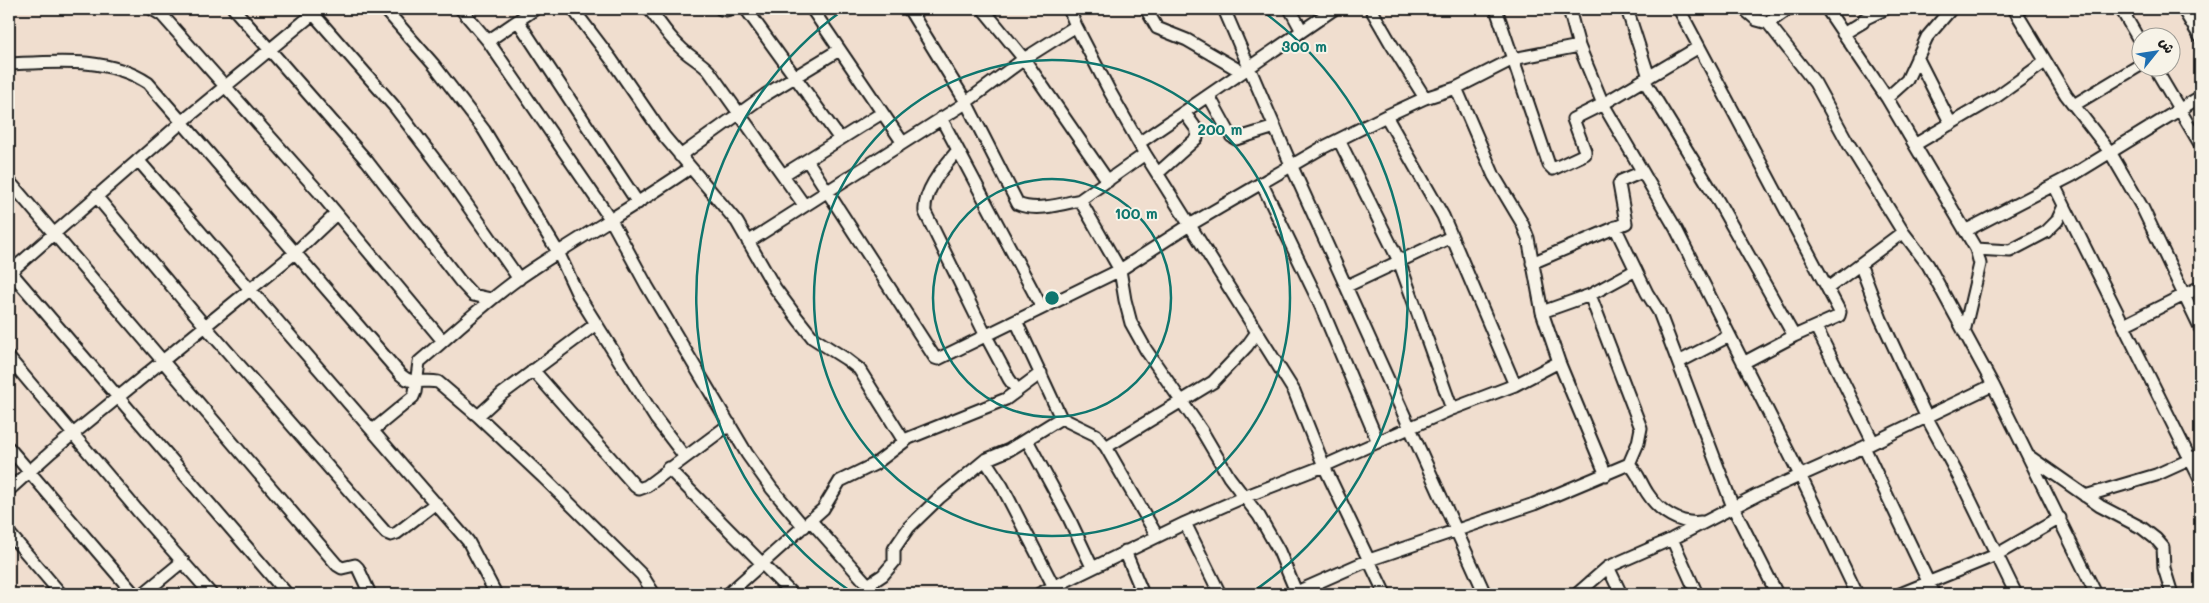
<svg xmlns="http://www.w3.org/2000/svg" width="2209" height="603" viewBox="0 0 2209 603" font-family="Mali,'Playpen Sans Arabic',sans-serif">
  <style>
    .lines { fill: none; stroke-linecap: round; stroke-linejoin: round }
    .minor-casing { stroke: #1c1c1c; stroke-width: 15 }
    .minor { stroke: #f7f3e8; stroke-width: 11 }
    .ring { fill: none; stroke: #0f766e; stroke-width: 2.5 }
    .centre { fill: #0f766e; stroke: #f7f3e8; stroke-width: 2.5 }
    .ring-label { font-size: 15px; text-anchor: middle; font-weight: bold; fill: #0f766e; stroke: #f7f3e8; stroke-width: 4; stroke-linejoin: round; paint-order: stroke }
  </style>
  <rect width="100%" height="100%" fill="#f0decf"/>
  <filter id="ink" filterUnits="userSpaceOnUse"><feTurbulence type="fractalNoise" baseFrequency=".02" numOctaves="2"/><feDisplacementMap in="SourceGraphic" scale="10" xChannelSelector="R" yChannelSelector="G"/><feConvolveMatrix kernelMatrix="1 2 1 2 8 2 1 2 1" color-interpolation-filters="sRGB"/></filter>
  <g filter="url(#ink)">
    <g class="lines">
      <!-- minor casing -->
      <g class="minor-casing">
        <path id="minor" d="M152 9 162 15 318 191 443 341
          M234 9 367 161 460 281 473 295 491 299
          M309 9 394 106 442 169 519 279
          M385 9 434 65 484 130 558 252 578 295 656 419 685 457
          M461 9 488 41 611 220 647 286 747 454 772 489 804 527
          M573 9 611 59 664 136 737 222 775 288 798 319 813 338 846 359 859 369 904 441
          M649 9C659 21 667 35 679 46 688 56 700 61 709 71L804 205
          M721 9 726 10 730 9
          M746 9 840 139
          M812 9 903 143
          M909 9 966 102 1018 204C1036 212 1062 204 1080 200
          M983 9 1024 59 1108 181
          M1069 9 1076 26
          M1146 9 1157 28 1187 40 1242 72
          M1224 9 1292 167 1485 594
          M1290 9 1302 31
          M1371 9 1390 42 1425 98
          M1569 9 1579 46
          M1627 9 1649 77
          M1679 9 1840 312 1839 316 1794 336 1743 363
          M1744 9 1757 20 1768 23
          M1788 9 1768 23 1815 83 1848 143 1903 232 1928 265 1993 385 2096 594
          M1827 9 1887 98 1976 249 1980 264 1964 332
          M2014 9 2066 95 2110 152 2142 207 2200 328
          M2121 9 2142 45
          M2183 9 2200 37
          M518 21 638 203
          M1843 34 1863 22 1864 19 1885 9
          M488 41 535 9
          M1579 46 1603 104 1573 119 1585 151V154L1553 169 1549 165 1513 59Z
          M1699 47 1603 104 1676 229 1800 475 1857 594
          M1917 57 1951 124
          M9 64C55 62 107 56 148 83L401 375C413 386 424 379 438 382L478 416 544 478 642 575 654 594
          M2155 68 2200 144
          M1644 80 1718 201 1794 336
          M1456 88 1494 176 1522 223 1528 238 1542 312 1559 362 1606 475
          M1209 96 1231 136 1236 139 1275 127
          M1887 98 1907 80 1927 37 1951 9
          M2074 105 2142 64
          M1386 116 1443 216 1515 385
          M941 118 1042 308
          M1339 140 1399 261 1452 409
          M1139 143 1334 9
          M1916 144 1996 97 2045 62
          M958 150C945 166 923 190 925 212L986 336 1009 379 1017 390
          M1145 154 1080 200 1120 270 1125 300 1131 323 1146 350 1202 431 1229 477 1259 516 1279 551 1297 594
          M680 156 765 95 839 50
          M138 160 468 541 496 594
          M807 160 935 358 938 359 1120 270 1188 226 1320 149 1386 116 1425 98 1456 88 1513 59 1496 9
          M1158 173 1197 138V130L1184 112
          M783 175 882 113
          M9 181 337 565 342 568 355 565 358 568 370 594
          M1262 184 1319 302 1378 442
          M2054 185 2200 479
          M96 196 205 326 386 533 391 535 397 533 436 503
          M1615 227 1647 293 1659 312 1733 507 1777 594
          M1965 231 2073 175 2200 97
          M748 242 961 106 1024 59 1076 26 1110 92 1145 154 1294 391 1324 466 1385 594
          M1976 249 2010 251 2046 232 2057 221 2064 206
          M1532 263 1626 223 1619 184 1621 181 1642 172
          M1860 264 1881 319 1926 416 1961 481 2016 594
          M9 270 287 594
          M9 273 182 122 319 9
          M1347 286 1451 237
          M1828 288 1903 232
          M1590 295 1641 428 1638 443 1629 464
          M1542 312 1590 295 1636 270
          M1016 321 1061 418 1096 435 1106 447 1157 536
          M2124 325 2200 287
          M1816 327 1873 442
          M9 358 137 510 211 594
          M1679 362 1729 336
          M533 370 635 486 639 489 647 486 730 424
          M478 416 502 394 596 324
          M373 430 413 397 415 392 419 362C452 334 483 304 518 279 574 240 634 207 690 168
          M1027 440 1068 516 1092 567
          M1106 447 1213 382 1247 346 1257 332
          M1864 447 1934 594
          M9 448 134 594
          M2030 457 2100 506 2142 528 2156 539 2163 547 2164 568 2172 594
          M985 460 1002 486 1054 587
          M668 468 792 594
          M9 490 51 452 296 252 336 214
          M2085 496 2156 475 2200 455
          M811 521 876 594
          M1185 523 1220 594
          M9 533 61 594
          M1672 539 1697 594
          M1125 551 1143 594
          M1608 567 1621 594
          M868 585 883 575 894 562V549L909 527 939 498 985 460 1009 450 1061 418
          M143 594 183 561
          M728 594 823 509 840 481 875 464 909 438 1006 399 1041 373
          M1039 594 1185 523 1244 497 1324 466 1452 409 1515 385 1559 362
          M1292 594 1369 560 1534 504 1629 464C1638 472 1641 484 1648 494 1659 511 1680 525 1701 522
          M1577 594 1608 567 1672 539 1757 495 1864 447 1993 385
          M1900 594 1996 555 2060 518"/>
      </g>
      <!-- minor -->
      <use href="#minor" class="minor"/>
    </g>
  </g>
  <!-- distance rings -->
  <g class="ring">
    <circle cx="1052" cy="298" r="119"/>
    <circle cx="1052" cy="298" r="238"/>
    <path d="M853 593A356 356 0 0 1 843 10M1261 10A356 356 0 0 1 1251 593"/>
  </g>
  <circle cx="1052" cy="298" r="8" class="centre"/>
  <g class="ring-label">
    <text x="1304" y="52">300 m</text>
    <text x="1220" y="135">200 m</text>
    <text x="1136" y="219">100 m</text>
  </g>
  <!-- margin -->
  <rect width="2209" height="603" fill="none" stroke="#f7f3e8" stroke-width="30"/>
  <rect x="15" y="15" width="2179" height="573" fill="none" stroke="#1c1c1c" stroke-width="2" filter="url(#ink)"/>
  <!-- north arrow -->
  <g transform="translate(2156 52) rotate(60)"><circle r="24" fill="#f7f3e8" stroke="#9f9d96"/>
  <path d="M0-4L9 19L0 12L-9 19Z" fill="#1f6fb2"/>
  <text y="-8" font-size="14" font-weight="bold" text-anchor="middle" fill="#1c1c1c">ش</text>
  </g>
</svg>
